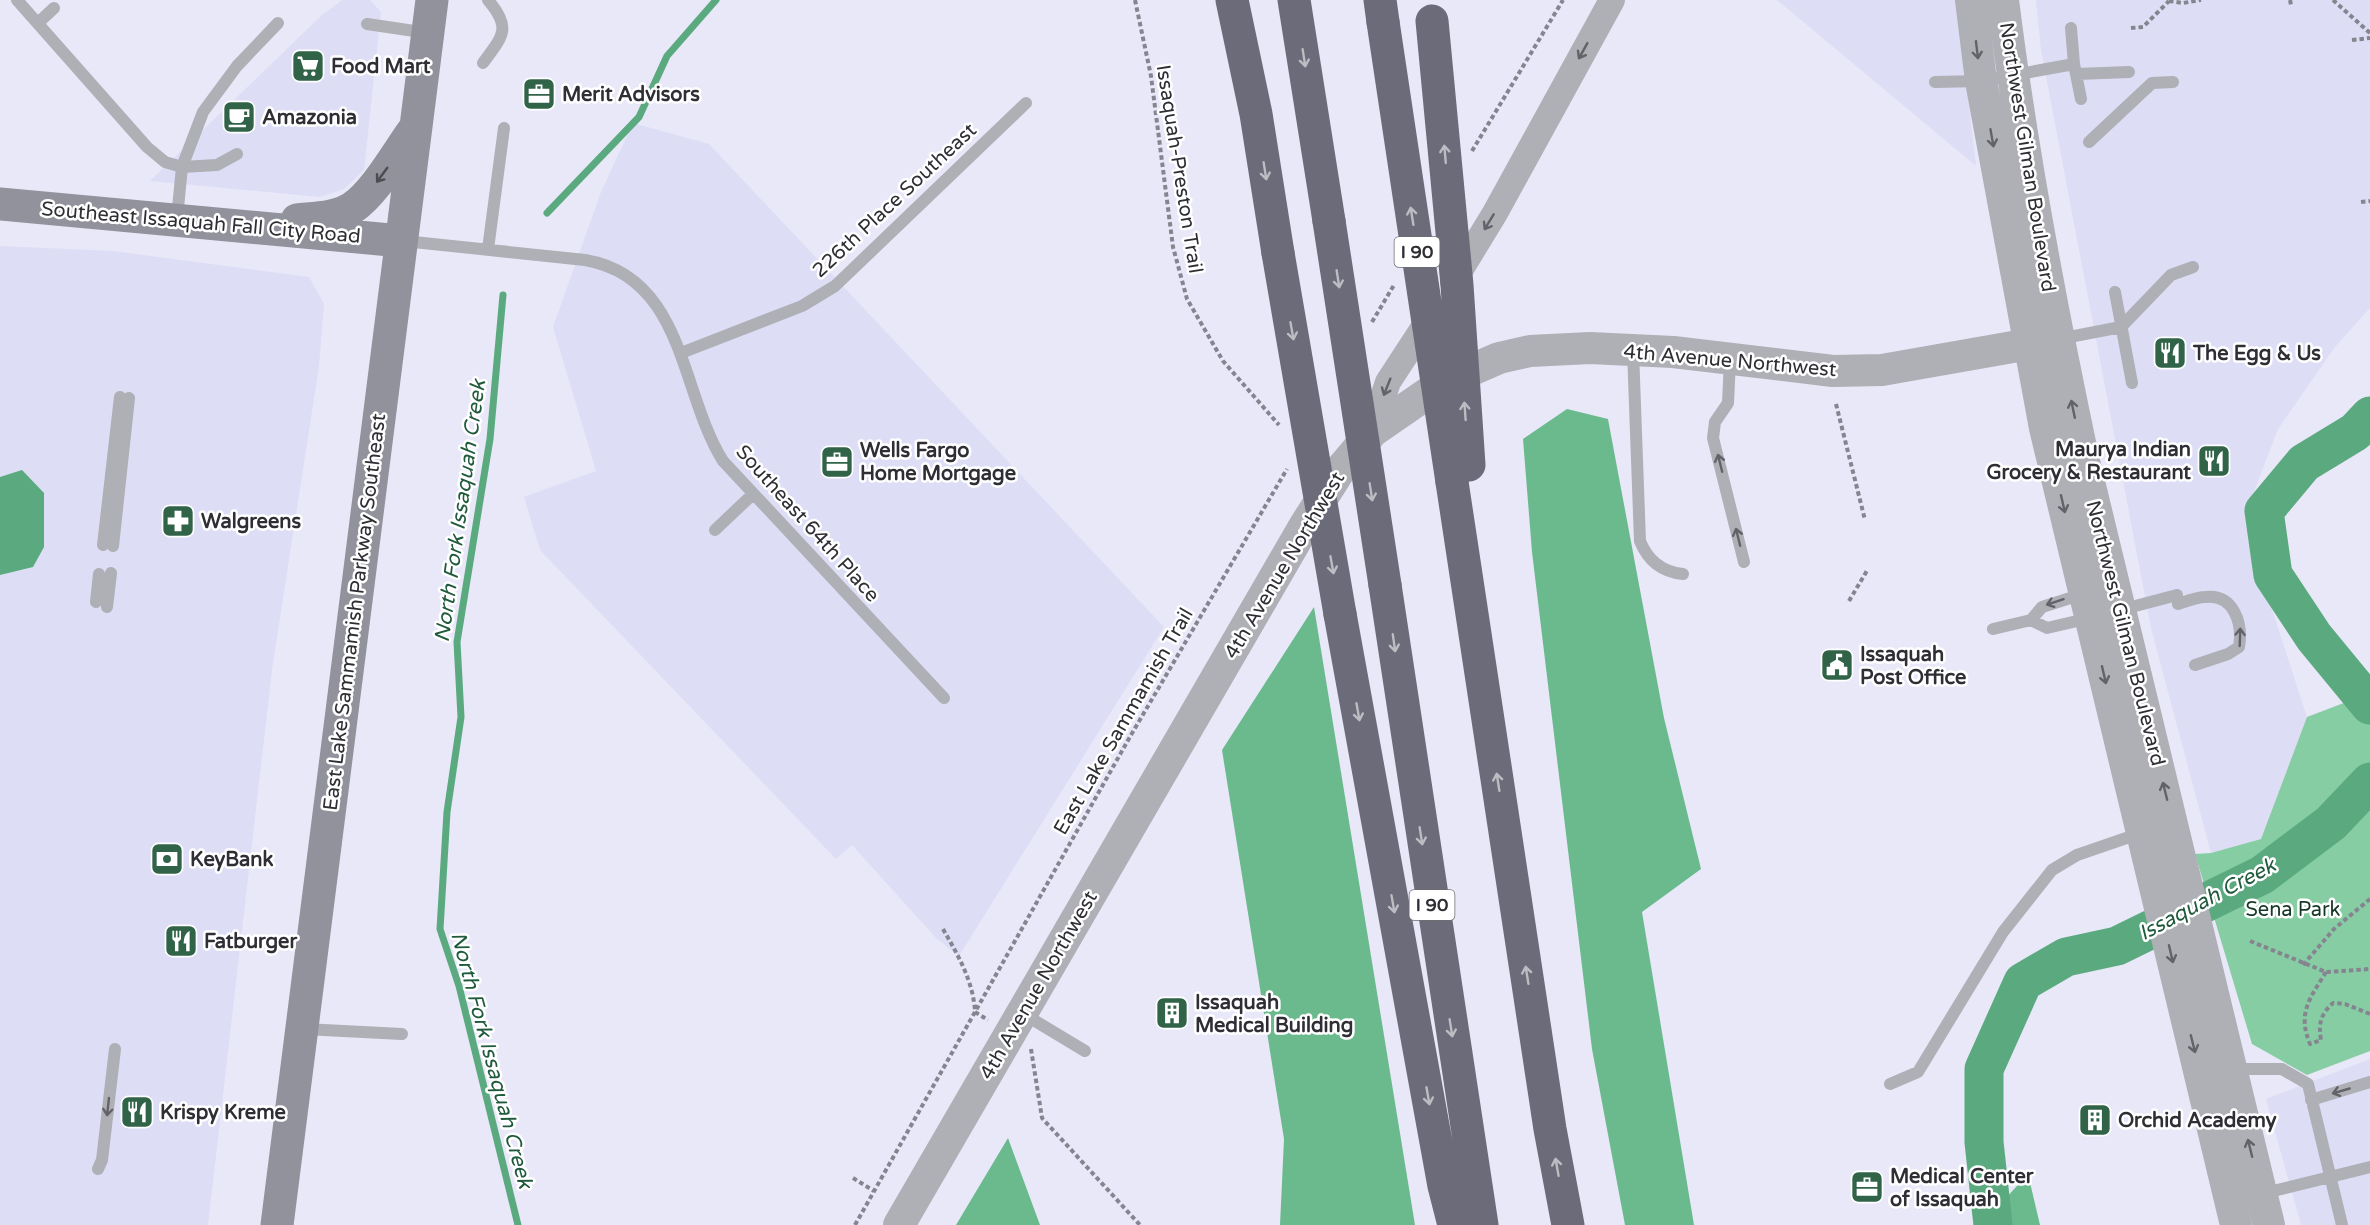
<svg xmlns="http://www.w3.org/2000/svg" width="2370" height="1225" viewBox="0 0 2370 1225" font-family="'Varela Round',sans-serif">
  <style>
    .built { fill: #ddddf5 }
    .green { fill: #87cda4 }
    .forest { fill: #6bba8e }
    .water { fill: #5baa7f }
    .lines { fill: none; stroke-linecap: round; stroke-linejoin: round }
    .stream { stroke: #5baa7f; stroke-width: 7 }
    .river { stroke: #5baa7f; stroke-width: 39 }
    .path { stroke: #858590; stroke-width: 4; stroke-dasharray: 4.5 3; stroke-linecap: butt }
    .service { stroke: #afafb6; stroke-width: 12 }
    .minor { stroke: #afafb6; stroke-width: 26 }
    .tertiary { stroke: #afafb6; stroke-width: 32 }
    .secondary { stroke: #92929c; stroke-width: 33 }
    .motorway { stroke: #6b6b7a; stroke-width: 33 }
    .motorway-bridge { stroke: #6b6b7a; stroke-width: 33 }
    .oneway { stroke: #626268 }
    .oneway2 { stroke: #bcbcc3 }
    .oneway3 { stroke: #4c4c53 }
    .labels { text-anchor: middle; stroke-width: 5; stroke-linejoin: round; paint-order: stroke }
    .shield { fill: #fff; stroke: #6d6d71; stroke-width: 1.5 }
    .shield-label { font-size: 18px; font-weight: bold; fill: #2e2e34 }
    .poi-label { font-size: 20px; font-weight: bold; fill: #2e2e34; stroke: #fff; text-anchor: start }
    .street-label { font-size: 20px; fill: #2e2e34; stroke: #fff }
    .park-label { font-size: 20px; fill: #153826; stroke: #fff }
    .water-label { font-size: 21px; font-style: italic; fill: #1f5a3c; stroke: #fff }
  </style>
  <rect width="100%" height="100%" fill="#e8e8f9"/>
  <!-- built -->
  <path class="built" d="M342 0H370L381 12 364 170 344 189 320 197 150 181 322 15Z
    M1777 0H1957L1976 166Z
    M2036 0H2370V308L2335 347 2278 429 2249 505 2266 591 2307 717 2261 839 2211 853 2151 628 2041 50Z
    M633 123 709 144 1164 627 959 956 936 938 852 845 836 859 540 550 524 497 596 471 553 327 601 192Z
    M0 246 113 251 309 277 324 304 319 366 272 670 208 1225H0Z
    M2370 1059V1225H2301L2266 1099Z"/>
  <!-- green -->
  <path class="green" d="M2370 693V1051L2307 1075 2252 1044 2195 854 2211 853 2261 839 2307 717Z"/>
  <!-- forest -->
  <path class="forest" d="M1567 409 1608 419 1664 718 1701 869 1642 912 1694 1225H1625L1592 1049 1532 552 1523 439Z
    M1314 607 1415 1225H1280L1284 1139 1222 750Z
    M1008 1138 1040 1225H956Z
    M2028 1174 2040 1225H1981Z"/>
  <!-- water -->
  <path class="water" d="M22 470 44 493V547L33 567 0 575V477Z"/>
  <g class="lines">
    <!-- stream -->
    <path class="stream" d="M547 213 639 117 667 56 716 0
      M503 295 490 439 457 642 461 717 447 812 440 929 459 986 518 1225"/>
    <!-- river -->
    <path class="river" d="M2370 416 2355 432 2304 463 2264 511 2273 575 2314 637 2370 705
      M1993 1225 1984 1142V1069L2023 982 2066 957 2117 946 2262 875 2331 823 2370 782"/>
    <!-- path -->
    <path class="path" d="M1135 0 1151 76 1173 247 1187 299 1223 361 1279 425
      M2290 0 2291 5
      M2333 0 2370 33
      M2169 1 2183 3 2201 0
      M2131 28 2143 27 2169 1
      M2352 40 2370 38
      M1472 151 1563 0
      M2361 202 2370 201
      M1372 322 1394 285
      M1836 404 1865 520
      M1849 601 1868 569
      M943 929C958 955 973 981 975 1011
      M2250 941 2326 972 2370 969
      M2303 965 2334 929 2370 899
      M2326 972C2310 998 2297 1013 2310 1044L2321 1040C2318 1023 2321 1014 2333 1003L2345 1004 2370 1014
      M975 1012 988 1020
      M1031 1049 1042 1118 1140 1225
      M853 1178 874 1191
      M855 1225 1131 735 1287 469"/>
    <!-- service -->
    <path class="service" d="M17 0 147 147 165 162 182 167 203 112 237 66 278 23
      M38 23 54 8
      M367 24 428 33
      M2071 28 2074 64 2081 99
      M483 63C503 36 512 28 488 0
      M2077 74 2129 72
      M1935 82 1981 81 2074 64
      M2089 142 2152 83 2173 82
      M177 218 182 167 217 165 237 154
      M404 241 585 260C685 277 680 393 723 461L944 698
      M488 249 504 128
      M2115 292 2132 383
      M2059 339 2121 327 2171 275 2193 267
      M1633 351 1640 541C1648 561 1662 572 1683 574
      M681 353 802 306 835 286 1026 103
      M1730 360 1728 403 1715 422 1713 438 1744 562
      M715 530 753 494
      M103 545 120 397
      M113 546 129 398
      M96 602 99 574
      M2178 604C2187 601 2197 597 2206 597 2234 594 2243 624 2239 647L2228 654 2195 665
      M107 607 111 573
      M2120 610 2177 595
      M2031 620 2047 628 2090 618
      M1993 629 2031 620 2042 607 2083 594
      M1022 1013 1085 1051
      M304 1029 402 1034
      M2233 1069H2282L2308 1084 2342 1225
      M1890 1084 1918 1072 2003 932 2052 870 2077 855 2141 833
      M2311 1100 2370 1082
      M98 1169 102 1160 115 1049
      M2261 1194 2370 1167"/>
    <!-- minor -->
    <path class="minor" d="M1453 282 1495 213 1612 0
      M1384 423 1383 397 1388 382 1433 313"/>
    <!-- tertiary -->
    <path class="tertiary" d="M1971 0 1981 81 2045 428 2236 1225
      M2003 0C2022 153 2051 306 2083 457L2269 1225
      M899 1225 1305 525 1340 470 1373 431 1444 382 1499 358 1530 351 1590 348 1673 352 1833 371 1882 370 2058 339"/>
    <!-- secondary -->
    <path class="secondary" d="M0 204 401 241
      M297 220C315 218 336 218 352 208 375 193 397 153 413 131
      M277 1225 432 0"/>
    <!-- motorway -->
    <path class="motorway" d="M1232 0 1256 114 1278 253
      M1294 0 1329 221
      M1380 0 1383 22
      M1452 482 1550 1129 1568 1225
      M1385 585 1482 1225
      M1340 614 1444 1186 1454 1225"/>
    <!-- motorway-bridge -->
    <path class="motorway-bridge" d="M1432 21 1457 285 1469 465
      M1383 22 1452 482
      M1329 221 1385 585
      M1278 253 1340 614"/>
  </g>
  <!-- one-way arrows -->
  <defs><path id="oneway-shaft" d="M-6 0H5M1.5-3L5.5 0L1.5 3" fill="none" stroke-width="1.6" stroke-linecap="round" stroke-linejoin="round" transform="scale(1.5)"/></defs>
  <g class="oneway">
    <use href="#oneway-shaft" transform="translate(1977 50) rotate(83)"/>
    <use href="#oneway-shaft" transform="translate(1583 51) rotate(119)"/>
    <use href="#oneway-shaft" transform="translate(1992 138) rotate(80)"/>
    <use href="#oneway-shaft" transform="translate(1489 222) rotate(121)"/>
    <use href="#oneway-shaft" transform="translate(1387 387) rotate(112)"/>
    <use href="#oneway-shaft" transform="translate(2073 409) rotate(-102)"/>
    <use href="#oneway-shaft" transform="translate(1720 463) rotate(-104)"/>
    <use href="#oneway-shaft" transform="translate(2063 504) rotate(77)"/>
    <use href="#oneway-shaft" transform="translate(1738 537) rotate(-104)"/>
    <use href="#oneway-shaft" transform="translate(2055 602) rotate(162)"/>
    <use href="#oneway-shaft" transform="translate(2240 637) rotate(-88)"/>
    <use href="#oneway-shaft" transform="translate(2104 675) rotate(77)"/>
    <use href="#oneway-shaft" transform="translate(2165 791) rotate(-104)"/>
    <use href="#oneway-shaft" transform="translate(2171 954) rotate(77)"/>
    <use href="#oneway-shaft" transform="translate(2193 1044) rotate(76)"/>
    <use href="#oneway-shaft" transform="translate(2341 1091) rotate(164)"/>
    <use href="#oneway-shaft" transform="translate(108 1107) rotate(96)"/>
    <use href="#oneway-shaft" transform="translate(2250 1148) rotate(-104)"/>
  </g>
  <g class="oneway2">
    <use href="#oneway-shaft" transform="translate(1304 58) rotate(81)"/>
    <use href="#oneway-shaft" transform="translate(1445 154) rotate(-95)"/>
    <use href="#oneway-shaft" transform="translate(1265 171) rotate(81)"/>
    <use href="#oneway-shaft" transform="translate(1412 216) rotate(-99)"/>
    <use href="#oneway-shaft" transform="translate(1338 279) rotate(81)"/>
    <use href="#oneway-shaft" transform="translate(1292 331) rotate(80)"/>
    <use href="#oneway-shaft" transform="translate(1465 411) rotate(-94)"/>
    <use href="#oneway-shaft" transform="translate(1371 492) rotate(81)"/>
    <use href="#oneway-shaft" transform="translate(1332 565) rotate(80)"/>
    <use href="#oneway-shaft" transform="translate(1394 643) rotate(82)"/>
    <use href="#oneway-shaft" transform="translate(1358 712) rotate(80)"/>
    <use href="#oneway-shaft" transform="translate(1498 782) rotate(-99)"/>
    <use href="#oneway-shaft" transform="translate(1421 836) rotate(81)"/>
    <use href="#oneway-shaft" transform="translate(1393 904) rotate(80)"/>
    <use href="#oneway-shaft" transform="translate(1527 975) rotate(-99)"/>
    <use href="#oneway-shaft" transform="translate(1451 1028) rotate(81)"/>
    <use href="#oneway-shaft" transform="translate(1428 1096) rotate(80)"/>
    <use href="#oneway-shaft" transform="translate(1557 1167) rotate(-100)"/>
  </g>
  <use class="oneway3" href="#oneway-shaft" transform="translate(382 175) rotate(126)"/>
  <!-- icons -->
  <defs>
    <g id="supermarket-square" transform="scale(1.725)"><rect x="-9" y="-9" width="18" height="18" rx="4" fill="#306347" stroke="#fff"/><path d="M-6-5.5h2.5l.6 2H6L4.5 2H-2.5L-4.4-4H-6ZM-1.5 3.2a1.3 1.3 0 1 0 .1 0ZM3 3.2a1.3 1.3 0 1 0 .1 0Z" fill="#fff"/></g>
    <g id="office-square" transform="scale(1.725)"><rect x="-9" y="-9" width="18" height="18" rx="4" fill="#306347" stroke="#fff"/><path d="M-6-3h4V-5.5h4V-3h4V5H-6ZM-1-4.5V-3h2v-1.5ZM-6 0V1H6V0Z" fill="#fff"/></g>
    <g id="cafe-square" transform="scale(1.725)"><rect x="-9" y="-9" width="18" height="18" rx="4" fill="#306347" stroke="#fff"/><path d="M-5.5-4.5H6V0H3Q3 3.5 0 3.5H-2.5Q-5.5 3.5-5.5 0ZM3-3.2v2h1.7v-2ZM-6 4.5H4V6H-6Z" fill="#fff"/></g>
    <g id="restaurant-square" transform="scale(1.725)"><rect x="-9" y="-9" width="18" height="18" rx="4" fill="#306347" stroke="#fff"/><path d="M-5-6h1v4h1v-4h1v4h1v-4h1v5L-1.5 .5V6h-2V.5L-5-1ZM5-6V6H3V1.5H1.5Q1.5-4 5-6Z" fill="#fff"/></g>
    <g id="pharmacy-square" transform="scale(1.725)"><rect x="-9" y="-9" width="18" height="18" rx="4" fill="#306347" stroke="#fff"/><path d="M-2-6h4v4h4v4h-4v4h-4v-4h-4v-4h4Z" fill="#fff"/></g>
    <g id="civic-square" transform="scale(1.725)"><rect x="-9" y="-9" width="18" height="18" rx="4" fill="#306347" stroke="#fff"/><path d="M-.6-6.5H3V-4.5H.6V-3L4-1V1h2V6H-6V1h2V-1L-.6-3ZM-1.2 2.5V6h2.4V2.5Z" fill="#fff"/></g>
    <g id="bank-square" transform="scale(1.725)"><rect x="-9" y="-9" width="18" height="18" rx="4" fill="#306347" stroke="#fff"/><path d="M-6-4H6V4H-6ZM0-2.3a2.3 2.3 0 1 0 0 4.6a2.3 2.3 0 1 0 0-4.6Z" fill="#fff"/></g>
    <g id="building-square" transform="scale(1.725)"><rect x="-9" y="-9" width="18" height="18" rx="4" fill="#306347" stroke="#fff"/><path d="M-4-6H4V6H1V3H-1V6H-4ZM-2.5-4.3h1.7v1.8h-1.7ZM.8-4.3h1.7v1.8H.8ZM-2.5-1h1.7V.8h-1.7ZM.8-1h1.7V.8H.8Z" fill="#fff"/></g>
  </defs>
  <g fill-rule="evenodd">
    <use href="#supermarket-square" x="308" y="66"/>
    <use href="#office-square" x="539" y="94"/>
    <use href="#cafe-square" x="239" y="117"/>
    <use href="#restaurant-square" x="2170" y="353"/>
    <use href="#restaurant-square" x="2214" y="461"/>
    <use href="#office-square" x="837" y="462"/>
    <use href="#pharmacy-square" x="178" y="521"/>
    <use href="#civic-square" x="1837" y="665"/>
    <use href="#bank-square" x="167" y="859"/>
    <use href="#restaurant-square" x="181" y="941"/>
    <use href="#building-square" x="1172" y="1013"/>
    <use href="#restaurant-square" x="137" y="1112"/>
    <use href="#building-square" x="2095" y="1120"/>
    <use href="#office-square" x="1867" y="1187"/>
  </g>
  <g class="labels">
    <!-- shield labels -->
    <g class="shield">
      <rect x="1394.5" y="237" width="45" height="30" rx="4.5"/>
      <rect x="1409.5" y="890" width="45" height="30" rx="4.5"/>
    </g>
    <g class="shield-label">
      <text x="1417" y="258">I 90</text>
      <text x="1432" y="911">I 90</text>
    </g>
    <!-- poi labels -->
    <g class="poi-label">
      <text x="331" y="73">Food Mart</text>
      <text x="562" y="101">Merit Advisors</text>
      <text x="262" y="124">Amazonia</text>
      <text x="2193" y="360">The Egg &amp; Us</text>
      <text x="2191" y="456" text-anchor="end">Maurya Indian<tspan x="2191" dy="23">Grocery &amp; Restaurant</tspan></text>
      <text x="860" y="457">Wells Fargo<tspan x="860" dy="23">Home Mortgage</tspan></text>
      <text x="201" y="528">Walgreens</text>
      <text x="1860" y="661">Issaquah<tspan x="1860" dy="23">Post Office</tspan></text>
      <text x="190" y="866">KeyBank</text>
      <text x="204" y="948">Fatburger</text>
      <text x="1195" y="1009">Issaquah<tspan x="1195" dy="23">Medical Building</tspan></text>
      <text x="160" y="1119">Krispy Kreme</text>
      <text x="2118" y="1127">Orchid Academy</text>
      <text x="1890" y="1183">Medical Center<tspan x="1890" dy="23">of Issaquah</tspan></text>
    </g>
    <!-- street labels -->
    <g class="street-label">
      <text transform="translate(2028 157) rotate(81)" y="7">Northwest Gilman Boulevard</text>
      <text transform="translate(1180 169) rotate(81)" y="7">Issaquah-Preston Trail</text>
      <text transform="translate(894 200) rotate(-43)" y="7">226th Place Southeast</text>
      <text transform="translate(201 222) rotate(5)" y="7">Southeast Issaquah Fall City Road</text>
      <text transform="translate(1730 360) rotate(5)" y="7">4th Avenue Northwest</text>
      <text transform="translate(808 523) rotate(48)" y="7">Southeast 64th Place</text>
      <text transform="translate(1284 565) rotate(-59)" y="7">4th Avenue Northwest</text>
      <text transform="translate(354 612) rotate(-83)" y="7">East Lake Sammamish Parkway Southeast</text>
      <text transform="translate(2126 633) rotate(76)" y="7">Northwest Gilman Boulevard</text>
      <text transform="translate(1123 721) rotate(-60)" y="7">East Lake Sammamish Trail</text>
      <text transform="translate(1038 985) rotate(-60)" y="7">4th Avenue Northwest</text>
    </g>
    <!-- park labels -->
    <g class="park-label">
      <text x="2293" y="916">Sena Park</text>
    </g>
    <!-- water labels -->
    <g class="water-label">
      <text transform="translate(460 511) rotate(-82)" y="7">North Fork Issaquah Creek</text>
      <text transform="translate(2207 899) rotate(-28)" y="7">Issaquah Creek</text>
      <text transform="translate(492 1060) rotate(75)" y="7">North Fork Issaquah Creek</text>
    </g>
  </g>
</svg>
